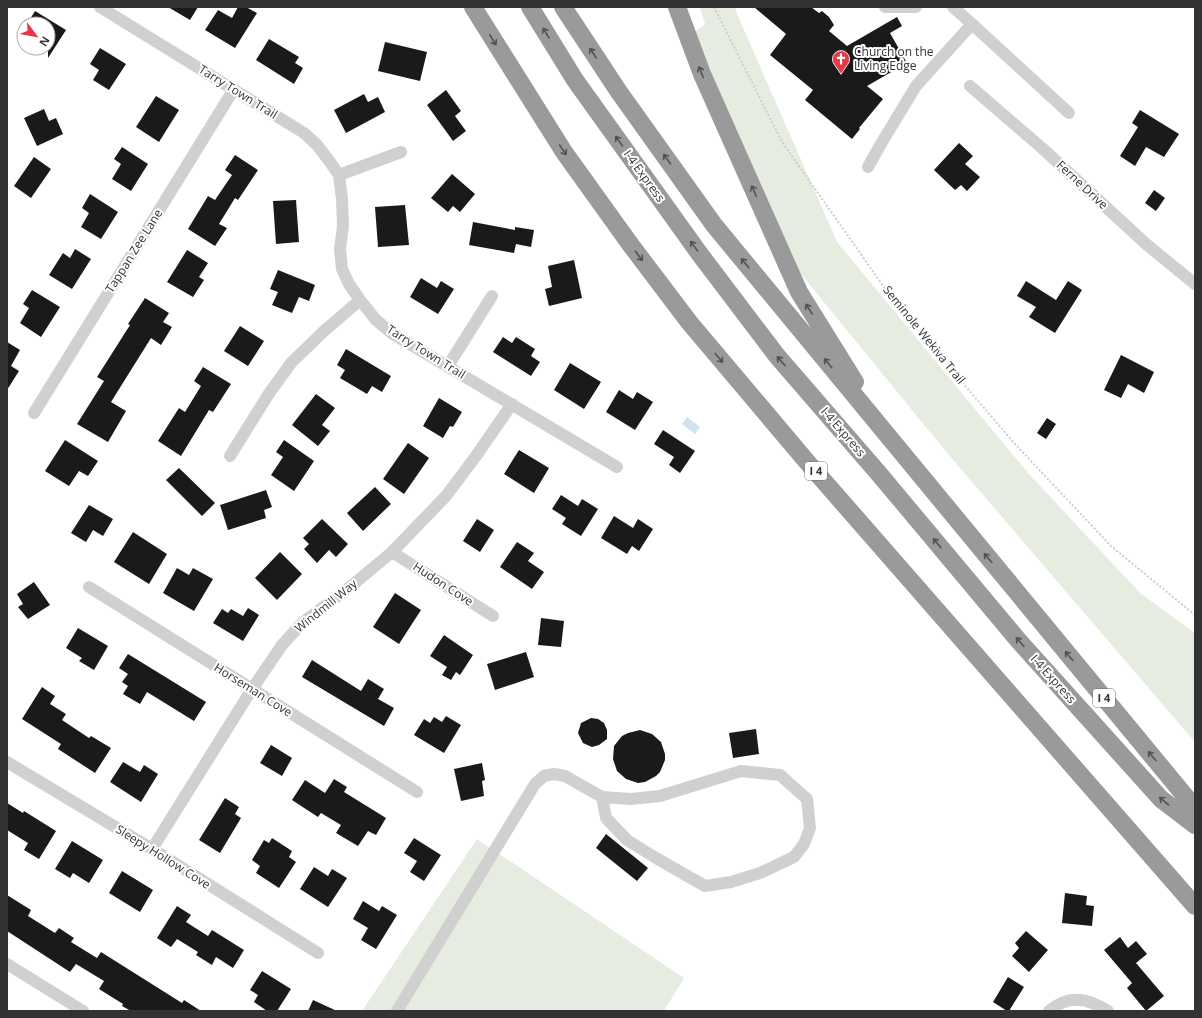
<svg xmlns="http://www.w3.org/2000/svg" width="1202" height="1018" viewBox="0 0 1202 1018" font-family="'Open Sans',sans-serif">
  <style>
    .green { fill: #e6ecdf }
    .water { fill: #cfe2ee }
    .building { fill: #1a1a1a }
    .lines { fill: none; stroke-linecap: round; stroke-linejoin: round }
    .path { stroke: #cdcdcd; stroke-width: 2; stroke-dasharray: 2 2; stroke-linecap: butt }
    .minor { stroke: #d0d0d0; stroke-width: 12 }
    .highway { stroke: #9a9a9a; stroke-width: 18 }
    .oneway { stroke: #525252 }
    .labels { text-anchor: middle; stroke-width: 4; stroke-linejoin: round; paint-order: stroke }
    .shield { fill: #fff; stroke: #707070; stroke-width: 1 }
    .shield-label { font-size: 11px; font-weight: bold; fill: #333 }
    .poi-label { font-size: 12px; fill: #333; stroke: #fff; text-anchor: start }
    .street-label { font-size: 12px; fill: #333; stroke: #fff }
  </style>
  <rect width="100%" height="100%" fill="#fff"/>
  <!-- green -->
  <path class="green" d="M700 7H735L737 14 837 242 1028 473 1140 593 1195 633V742L943 448 792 263 693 33 705 24Z
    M477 839 684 978 664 1011H362Z"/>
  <!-- water -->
  <path class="water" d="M687 417 700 427 695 434 682 424Z"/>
  <!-- building -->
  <path class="building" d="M168 7H198L190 20Z
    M238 7H246L257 13 235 48 205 30 218 10 232 18Z
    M754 7H811L819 13 822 11 829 17 834 25 829 31 847 46 897 17 902 26 890 33 907 63 867 86 883 99 859 128 860 129 852 139 805 100 813 90 770 55 786 34Z
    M35 11 66 30 48 58V24H27Z
    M269 39 299 57 295 63 303 68 294 84 256 60Z
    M385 42 427 52 420 81 378 71Z
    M100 48 126 64 109 90 93 80 99 70 90 64Z
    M446 90 461 111 455 116 466 131 453 141 427 105Z
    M364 94 368 102 378 97 385 112 346 133 334 110Z
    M156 96 179 110 159 142 136 127Z
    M44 109 49 121 56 118 63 134 37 146 24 118Z
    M1140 110 1179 134 1164 157 1146 147 1135 166 1120 156 1138 127 1132 123Z
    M959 143 973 156 965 164 980 177 967 191 961 185 955 190 934 170Z
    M122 147 148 164 131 191 112 179 121 164 114 159Z
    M235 155 258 170 238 200 235 198 219 224 227 228 215 246 188 229 208 196 215 200 232 175 225 170Z
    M34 157 51 169 31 198 14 186Z
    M452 174 475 194 460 212 453 206 448 212 431 198Z
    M1154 190 1165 198 1156 211 1145 203Z
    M90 194 118 212 101 239 81 227 89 213 82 208Z
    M296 200 299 242 276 244 273 201Z
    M405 205 409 245 378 247 375 207Z
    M473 222 515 230V227L534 230 531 247 516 244 514 253 469 245Z
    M75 249 91 259 72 289 49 275 63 253 70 258Z
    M187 250 208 263 199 277 204 280 193 297 167 282Z
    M574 260 582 298 549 306 545 289 552 287 548 266Z
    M278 270 315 285 309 301 299 297 292 313 272 305 278 292 270 289Z
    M421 278 437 288 441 281 454 289 438 314 410 297Z
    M1026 281 1056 300 1068 281 1082 290 1055 333 1029 317 1036 307 1017 296Z
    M32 290 60 307 41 337 20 323 29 308 23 304Z
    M145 298 169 313 163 322 172 327 161 345 151 338 111 402 126 411 108 442 77 424 104 381 97 377 130 325 128 324Z
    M240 326 264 341 248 366 224 351Z
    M503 337 512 343 516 337 535 349 531 356 540 362 531 376 493 352Z
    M7 342 20 350 11 366 19 371 7 390Z
    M346 349 391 376 382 392 372 386 367 394 340 378 345 370 337 365Z
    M1121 355 1154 372 1144 393 1128 384 1121 398 1104 390Z
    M570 363 601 382 584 409 554 390Z
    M203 367 231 384 213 412 209 410 181 456 158 441 179 408 185 412 201 386 194 381Z
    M619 390 633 399 637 392 653 402 635 430 606 412Z
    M316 394 335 408 322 425 330 431 318 446 292 425Z
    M439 398 462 412 453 427 450 426 443 438 423 426Z
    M1047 418 1056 424 1046 439 1037 433Z
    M663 430 695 451 680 473 669 465 674 457 654 444Z
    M65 440 98 461 88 476 79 471 69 486 45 471Z
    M284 440 314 461 294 491 271 475 283 457 276 452Z
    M408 443 429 458 404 494 383 479Z
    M519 450 549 468 534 493 504 474Z
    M179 468 215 503 202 516 166 480Z
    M375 487 391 504 363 531 347 513Z
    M266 490 272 507 264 510 266 518 228 530 220 505Z
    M561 495 578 506 582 499 598 509 581 536 562 524 566 518 552 509Z
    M89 505 113 519 103 536 93 530 86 542 71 533Z
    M614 516 633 528 638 519 653 529 639 551 632 546 627 554 601 538Z
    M322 519 348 544 336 557 329 550 317 563 304 549 309 544 303 538Z
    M477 519 494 530 480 552 463 541Z
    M133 532 167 554 149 584 114 562Z
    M517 542 534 553 528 561 544 572 532 589 500 567Z
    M280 552 302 574 277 600 255 578Z
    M177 568 189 575 193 568 213 579 194 611 163 593Z
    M34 582 50 605 28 619 18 607 23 604 17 594Z
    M395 593 421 610 399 644 373 627Z
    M248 608 259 615 243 641 213 623 222 609 228 613 231 609 243 616Z
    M541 618 564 621 561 647 538 645Z
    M78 628 108 646 94 670 79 661 82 658 66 648Z
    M444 635 473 655 460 675 456 672 451 680 442 675 447 667 430 656Z
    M526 652 534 677 495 690 487 664Z
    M128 654 206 702 194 721 147 692 140 704 123 694 128 686 122 682 128 674 119 668Z
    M312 660 361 691 368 679 384 689 378 699 394 708 384 726 302 677Z
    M42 687 55 696 50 704 66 714 62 720 89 738 91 736 111 748 95 773 58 749 61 744 22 719Z
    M446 716 461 725 444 753 414 735 424 719 430 723 434 717 442 722Z
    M591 718 598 719 604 723 607 730V739L599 745 592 747 583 743 578 733 581 723Z
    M756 729 759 754 733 758 729 733Z
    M640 730 652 734 661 742 665 754V760L660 772 656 776 645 782 638 783 626 779 617 771 613 759 614 746 622 736 628 733Z
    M271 745 292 758 282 776 260 763Z
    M123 762 140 772 144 765 158 774 141 802 110 782Z
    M482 763 485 780 482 781 484 796 461 801 454 769Z
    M334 779 347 787 344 792 386 818 376 835 368 831 358 846 336 833 341 825 321 813 318 817 292 800 305 780 325 793Z
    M225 798 239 807 235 814 241 818 220 853 199 840Z
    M7 803 23 813 24 811 56 831 39 859 24 850 28 843 7 830Z
    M606 834 648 868 637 881 596 848Z
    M272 838 292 851 289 857 296 862 279 888 256 873 260 866 252 860 264 840 269 843Z
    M414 838 441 855 424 881 410 872 417 861 404 853Z
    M72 841 103 860 89 883 73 873 70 878 55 869Z
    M314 867 328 876 332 869 347 878 328 907 300 889Z
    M122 871 153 890 140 912 109 893Z
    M1065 893 1087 896 1086 905 1094 906 1092 926 1062 923Z
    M7 895 31 910 28 916 55 933 59 928 74 938 71 942 97 958 101 952 182 1003 184 1000 201 1011H131L122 1006 123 1004 99 989 104 981 76 964 70 972 7 931Z
    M363 901 379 911 382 906 397 915 376 949 361 940 368 928 353 919Z
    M177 906 191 915 186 922 208 936 212 930 244 950 233 968 216 957 212 965 196 955 198 952 177 939 171 947 157 938Z
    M1026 931 1048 950 1029 972 1012 956 1019 948 1015 943Z
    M1120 937 1128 948 1136 941 1147 954 1136 963 1164 996 1146 1011 1127 988 1132 983 1104 950Z
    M262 971 291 989 277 1011H267L254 1002 258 995 250 990Z
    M1008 977 1024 987 1009 1011H1007L993 1002Z
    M313 1000 337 1011H308Z"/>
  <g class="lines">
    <!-- path -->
    <path class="path" d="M714 7 782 142 898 307 1014 443 1112 547 1195 615"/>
    <!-- minor -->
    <path class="minor" d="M100 7 304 133 317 145 330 162 339 175 342 199 343 226 340 249 342 269 349 284 360 300 376 320 393 334 617 467
      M885 7H916
      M972 24 1069 113
      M970 86 1042 148 1146 244 1195 284
      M868 167 882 142 916 86 972 24 953 7
      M339 175 401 152
      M448 366 492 296
      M34 413 234 89
      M230 456 268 395 291 363 323 332 360 300
      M392 552 493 616
      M89 587 417 792
      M7 762 152 849 318 953
      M152 849 252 689 282 645 302 623 350 587 392 552 446 496 476 456 512 404
      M7 964 83 1011
      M397 1011 535 784 544 776 554 774 565 776 602 797 631 799 660 796 741 771 780 775 807 799 810 828 804 844 794 857 760 873 731 882 705 886 656 858 627 840 606 818 602 797
      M1049 1011C1069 994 1087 998 1108 1011"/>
    <!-- highway -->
    <path class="highway" d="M473 7 564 152 630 244 689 322 808 463 1195 906
      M530 7 575 80 699 253 777 356 880 475 1018 640 1161 799 1195 825
      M563 7 619 92 714 225 1195 808
      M677 7 702 74 799 292 855 382"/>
  </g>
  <!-- one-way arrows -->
  <defs><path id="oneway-shaft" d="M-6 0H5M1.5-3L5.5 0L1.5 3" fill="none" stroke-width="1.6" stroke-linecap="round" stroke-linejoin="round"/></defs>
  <g class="oneway">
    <use href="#oneway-shaft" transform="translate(546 33) rotate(-121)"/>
    <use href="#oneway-shaft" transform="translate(493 40) rotate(58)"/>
    <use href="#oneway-shaft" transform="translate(593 53) rotate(-123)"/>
    <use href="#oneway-shaft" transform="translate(701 72) rotate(-112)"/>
    <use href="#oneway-shaft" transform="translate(619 141) rotate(-126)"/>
    <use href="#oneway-shaft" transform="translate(563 150) rotate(56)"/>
    <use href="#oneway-shaft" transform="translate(667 159) rotate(-126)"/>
    <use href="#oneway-shaft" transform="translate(754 191) rotate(-114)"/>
    <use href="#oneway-shaft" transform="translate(694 246) rotate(-126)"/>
    <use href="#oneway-shaft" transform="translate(639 256) rotate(53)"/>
    <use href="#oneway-shaft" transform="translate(745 263) rotate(-129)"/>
    <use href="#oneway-shaft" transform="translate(809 309) rotate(-122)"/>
    <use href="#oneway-shaft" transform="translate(719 358) rotate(50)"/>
    <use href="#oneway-shaft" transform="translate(781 361) rotate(-131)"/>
    <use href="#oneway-shaft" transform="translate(828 363) rotate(-129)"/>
    <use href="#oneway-shaft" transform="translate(937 543) rotate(-130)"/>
    <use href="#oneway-shaft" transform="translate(988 558) rotate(-130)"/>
    <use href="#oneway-shaft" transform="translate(1020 642) rotate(-131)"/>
    <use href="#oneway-shaft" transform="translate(1069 656) rotate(-130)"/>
    <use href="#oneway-shaft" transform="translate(1152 756) rotate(-130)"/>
    <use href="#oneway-shaft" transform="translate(1164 801) rotate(-140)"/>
  </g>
  <!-- icons -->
  <defs>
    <g id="church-pin" transform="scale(0.9)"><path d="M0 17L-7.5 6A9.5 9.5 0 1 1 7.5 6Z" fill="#e63946" stroke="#fff"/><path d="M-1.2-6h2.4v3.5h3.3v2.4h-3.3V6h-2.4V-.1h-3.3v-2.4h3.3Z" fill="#fff"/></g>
  </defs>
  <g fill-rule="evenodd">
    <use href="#church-pin" x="841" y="59"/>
  </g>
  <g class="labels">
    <!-- shield labels -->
    <g class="shield">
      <rect x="805" y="462" width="22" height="18" rx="3"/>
      <rect x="1093" y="689" width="22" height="18" rx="3"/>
    </g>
    <g class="shield-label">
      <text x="816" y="475">I 4</text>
      <text x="1104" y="702">I 4</text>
    </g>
    <!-- poi labels -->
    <g class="poi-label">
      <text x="854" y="56">Church on the<tspan x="854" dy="14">Living Edge</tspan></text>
    </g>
    <!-- street labels -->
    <g class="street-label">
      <text transform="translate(238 92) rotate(32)" y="4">Tarry Town Trail</text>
      <text transform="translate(644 176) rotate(54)" y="4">I-4 Express</text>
      <text transform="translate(1082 185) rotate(43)" y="4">Ferne Drive</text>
      <text transform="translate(134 251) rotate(-58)" y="4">Tappan Zee Lane</text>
      <text transform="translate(924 335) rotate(51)" y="4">Seminole Wekiva Trail</text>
      <text transform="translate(426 352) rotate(32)" y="4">Tarry Town Trail</text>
      <text transform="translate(843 432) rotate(49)" y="4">I-4 Express</text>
      <text transform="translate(443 584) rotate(33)" y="4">Hudon Cove</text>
      <text transform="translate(326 606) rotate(-39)" y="4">Windmill Way</text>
      <text transform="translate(1053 679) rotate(48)" y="4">I-4 Express</text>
      <text transform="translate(253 690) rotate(32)" y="4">Horseman Cove</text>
      <text transform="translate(163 857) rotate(32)" y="4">Sleepy Hollow Cove</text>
    </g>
  </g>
  <!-- border -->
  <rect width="1202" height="1018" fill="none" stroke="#333333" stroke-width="16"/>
  <!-- north arrow -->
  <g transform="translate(36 36) rotate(122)"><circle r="19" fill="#ffffff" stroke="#adadad"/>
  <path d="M0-3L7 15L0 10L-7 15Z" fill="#e63946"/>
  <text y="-6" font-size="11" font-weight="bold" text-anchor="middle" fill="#333333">N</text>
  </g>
</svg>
